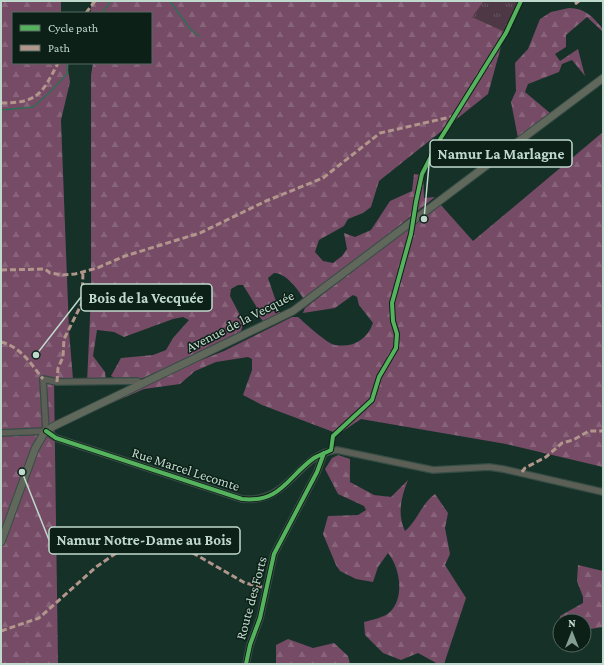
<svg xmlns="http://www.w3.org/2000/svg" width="604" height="665" viewBox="0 0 604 665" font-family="'Crimson Pro',serif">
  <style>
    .grass { fill: url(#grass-tufts) }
    .forest { fill: url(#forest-firs) }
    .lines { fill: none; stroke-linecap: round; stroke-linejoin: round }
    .stream { stroke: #2e6f55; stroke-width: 1.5 }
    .minor-casing { stroke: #364d45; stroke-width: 8 }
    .major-casing { stroke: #364d45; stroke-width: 9 }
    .minor { stroke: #5c5f56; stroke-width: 5.5 }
    .major { stroke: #60675b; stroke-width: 7 }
    .quiet { stroke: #b2968c; stroke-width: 3; stroke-dasharray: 6 3; stroke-linecap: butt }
    .cycleway-casing { stroke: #0c2017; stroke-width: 6 }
    .cycleway { stroke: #56b35d; stroke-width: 4 }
    .labels { text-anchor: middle; stroke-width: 3; stroke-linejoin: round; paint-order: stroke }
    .street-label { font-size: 14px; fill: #c0d9cd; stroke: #0c2017 }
    .leader { fill: none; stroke: #c0d9cd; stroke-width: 1.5 }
    .callout-dot { fill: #c0d9cd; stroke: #0c2017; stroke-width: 1.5 }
    .callout { fill: #0c2017; stroke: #c0d9cd; stroke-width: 1.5 }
    .callout-label { font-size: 15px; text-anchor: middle; font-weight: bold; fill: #c0d9cd }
  </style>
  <defs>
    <pattern id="grass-tufts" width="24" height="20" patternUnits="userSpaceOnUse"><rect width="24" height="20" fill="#4f3846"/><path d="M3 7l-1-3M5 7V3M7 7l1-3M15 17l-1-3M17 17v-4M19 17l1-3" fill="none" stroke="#675460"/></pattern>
    <pattern id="forest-firs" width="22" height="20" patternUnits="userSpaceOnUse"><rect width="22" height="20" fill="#764b65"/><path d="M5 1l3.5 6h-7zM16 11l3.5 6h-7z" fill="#88647a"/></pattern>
  </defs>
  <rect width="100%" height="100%" fill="#153128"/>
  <!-- grass -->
  <path class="grass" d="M484 1H521L515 16 505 32 471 17Z"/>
  <!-- forest -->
  <path class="forest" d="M1 1H61V13H13V63H67L70 82 61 120 69 331 73 379H54L58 664H1Z
    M91 1H484L472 17 505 32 488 94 379 181 371 207 363 213 348 219 344 226 319 240 315 252 323 261 333 263 342 256 347 249 344 233 355 237 371 230 390 201 412 191 414 174 423 175 424 198 435 197 305 301C299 291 287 273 274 273L268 278 280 313 264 323 258 314 256 306 243 285H238L231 289 230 296 244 323 240 333 224 342 143 378C132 381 121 382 111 376L121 358 153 355 166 350 173 338 189 320 183 317 173 319 124 337 114 332 97 330 93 356 105 372 106 381 87 383 91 295V75L93 63H151V13H91Z
    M569 8C585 8 593 17 603 29V32L587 17 566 35V47L555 54 560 61 578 49 585 76 572 60 562 64 559 72 528 84 525 92 550 113 518 138 511 102 516 91 515 63 528 49 540 19 551 12Z
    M603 132V467L506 444 361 419 343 431 336 433 262 405 243 395 252 370V359L248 357 216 362 195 371 180 384 144 389 98 409 178 369 224 351 292 317H298C305 323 326 343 335 345 353 348 367 340 373 323L359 305 357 297 353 295 335 308 303 313 305 308 440 204 473 241Z
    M338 455 350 459V482L374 495 391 497 408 480C401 497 397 514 405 531 418 520 421 504 435 494L448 513 445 528 450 554 445 565 466 598 444 664H438L418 653 401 660 383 653 365 635 364 622C372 620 385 617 390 612 405 597 400 568 388 553L378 567 373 582 356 579 340 571 336 565 323 534 328 516 358 515 366 510 364 506 338 494 325 469 332 458Z
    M578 565 603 571V627L584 630V621H560V630L559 629 560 616 583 603V597L577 581Z
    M288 639 313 648 334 643 348 656 350 664H276V645Z"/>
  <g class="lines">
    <!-- stream -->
    <path class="stream" d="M170 1 191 30 199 36
      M102 13 111 1
      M1 110 33 107 48 94 67 74 68 63"/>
    <!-- minor casing -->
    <g class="minor-casing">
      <path id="minor" d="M46 431 56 438 242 499C291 504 296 454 337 450L433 470 489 467 503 469 603 492
        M46 431 43 379 57 382 137 381 142 383
        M1 433 46 431
        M246 664 250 645 260 618 274 554 317 472 324 453"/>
    </g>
    <!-- major casing -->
    <g class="major-casing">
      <path id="major" d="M1 542 35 449 43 435 52 427 293 311 603 78"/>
    </g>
    <!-- minor -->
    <use href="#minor" class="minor"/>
    <!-- major -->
    <use href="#major" class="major"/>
    <!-- quiet -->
    <path class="quiet" d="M575 4 579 1
      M86 13 95 1
      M1 103C38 103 42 94 58 63
      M1 270 45 269 50 273 62 275 75 274 97 268 125 256 200 233 266 201 323 178 380 133 455 116
      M1 342C21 347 31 364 43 379
      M57 382 58 368 63 357 64 339 82 303 83 271
      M522 472 525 468 546 457 562 443 573 440 589 431H603
      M1 631 39 618 96 567 125 547 156 538 165 537 172 541 245 583 266 588"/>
    <!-- cycleway casing -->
    <g class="cycleway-casing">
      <path id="cycleway" d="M46 431 56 438 242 499C281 503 287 477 314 458 319 455 325 453 331 450L333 436 372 400 379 377 396 348 397 334 393 321 392 303 411 234 416 202 422 174 439 141 506 33 521 1
        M246 664 250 645 260 618 274 554 317 472 324 453"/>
    </g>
    <!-- cycleway -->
    <use href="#cycleway" class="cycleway"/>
  </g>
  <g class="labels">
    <!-- street labels -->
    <g class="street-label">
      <text transform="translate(240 321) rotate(-27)" y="5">Avenue de la Vecquée</text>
      <text transform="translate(186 469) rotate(18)" y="5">Rue Marcel Lecomte</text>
      <text transform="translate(251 598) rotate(-75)" y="5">Route des Forts</text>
    </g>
  </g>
  <!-- callouts -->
  <path class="leader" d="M424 219L430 154M36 355L81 297M22 472L49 540"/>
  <g class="callout-dot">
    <circle cx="424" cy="219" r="4"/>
    <circle cx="36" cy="355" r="4"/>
    <circle cx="22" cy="472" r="4"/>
  </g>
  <g class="callout">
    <rect x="430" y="140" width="142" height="27" rx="4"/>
    <rect x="81" y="284" width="131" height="27" rx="4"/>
    <rect x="49" y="527" width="191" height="27" rx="4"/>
  </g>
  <g class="callout-label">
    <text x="501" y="159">Namur La Marlagne</text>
    <text x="146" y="303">Bois de la Vecquée</text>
    <text x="144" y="545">Namur Notre-Dame au Bois</text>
  </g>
  <!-- border -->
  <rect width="604" height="665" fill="none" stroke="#c0d9cd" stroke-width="4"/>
  <!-- legend -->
  <rect x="12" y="12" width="140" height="52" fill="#0c2017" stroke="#546a60"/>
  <rect x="20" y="25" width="20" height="6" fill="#56b35d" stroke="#546a60"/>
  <text x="48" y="32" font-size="12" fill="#c0d9cd">Cycle path</text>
  <rect x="20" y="45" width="20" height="6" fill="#b2968c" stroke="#546a60"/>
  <text x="48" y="52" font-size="12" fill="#c0d9cd">Path</text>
  <!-- north arrow -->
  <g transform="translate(572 633)"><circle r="19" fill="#0c2017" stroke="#546a60"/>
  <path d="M0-3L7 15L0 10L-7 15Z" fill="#849e93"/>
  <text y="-6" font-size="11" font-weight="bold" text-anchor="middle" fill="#c0d9cd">N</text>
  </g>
</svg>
